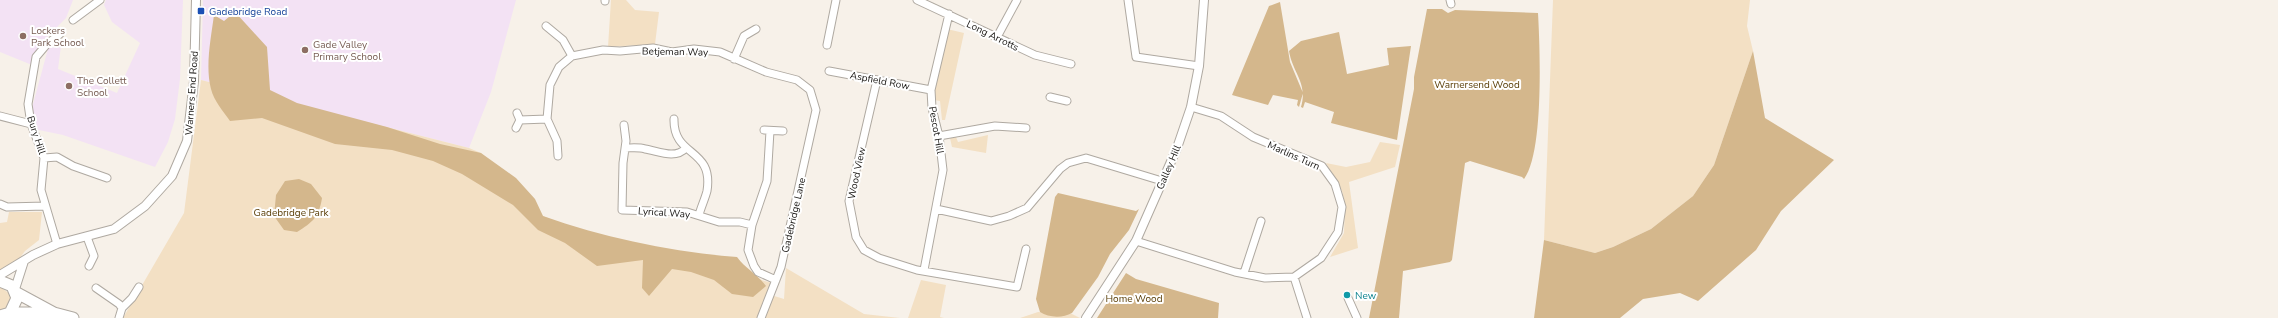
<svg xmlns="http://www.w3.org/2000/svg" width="2278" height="318" viewBox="0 0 2278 318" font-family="'Nunito Sans',sans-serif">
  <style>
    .education { fill: #f3e2f4 }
    .green { fill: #f3e0c4 }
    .forest { fill: #d4b78c }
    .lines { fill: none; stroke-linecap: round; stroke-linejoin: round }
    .minor-casing { stroke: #afa9a1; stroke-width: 9 }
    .tertiary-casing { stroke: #afa9a1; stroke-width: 10 }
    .primary-casing { stroke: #afa9a1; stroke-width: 13 }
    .minor { stroke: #fff; stroke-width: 7 }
    .tertiary { stroke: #fff; stroke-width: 8 }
    .primary { stroke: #fff; stroke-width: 11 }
    .transit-dot { fill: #1a4fb4; stroke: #fff; stroke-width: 1.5 }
    .education-dot { fill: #8d6e63; stroke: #fff; stroke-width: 1.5 }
    .culture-dot { fill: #0f9aa8; stroke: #fff; stroke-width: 1.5 }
    .labels { text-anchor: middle; stroke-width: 4; stroke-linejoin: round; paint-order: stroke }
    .transit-label { font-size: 10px; fill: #164399; stroke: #fff; text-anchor: start }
    .education-label { font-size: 10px; fill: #785e54; stroke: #fff; text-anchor: start }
    .street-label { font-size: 10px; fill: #181613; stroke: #fff }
    .park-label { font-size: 10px; fill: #5a3e07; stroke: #fff }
    .culture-label { font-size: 10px; fill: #0d838f; stroke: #fff; text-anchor: start }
  </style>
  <rect width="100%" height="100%" fill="#f7f1e9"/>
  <!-- education -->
  <path class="education" d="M0 0H73L66 18 42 42 38 50 33 67 32 65 0 52Z
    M106 0H183L180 79 175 119 168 142 155 167 63 135 34 129 32 108 49 45 61 46 58 69 117 93 140 43 112 22 104 5Z
    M203 0H516L491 92 469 148 201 80Z"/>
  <!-- green -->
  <path class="green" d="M611 0H626L635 10 659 12 655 44 608 47Z
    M1553 0H1750L1747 26 1753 51 1714 165 1693 196 1651 229 1613 247 1595 253 1544 240Z
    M947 29 964 33 945 120H942L940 101 934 100 935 82Z
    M201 80 469 148 481 153 543 216 562 224 772 283 771 295 784 299 786 268 864 314 900 318H123L184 213Z
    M988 135 986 153 952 147 950 138 956 137 958 142Z
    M1380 142 1400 145 1395 167 1349 182 1358 248 1330 257 1344 233 1345 204 1342 191 1326 163 1346 167 1370 162Z
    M9 212H42L39 240 25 251 19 259 0 270V223L7 222Z
    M921 280 946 285 940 317 944 318H908Z
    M0 287 9 293 11 300 7 309 0 312Z
    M1038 312 1072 314 1080 318H1020Z"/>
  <!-- forest -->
  <path class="forest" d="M1280 2 1290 62 1303 93 1299 107 1297 105 1298 100 1273 95 1268 105 1232 95 1269 6Z
    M1427 9H1442L1448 13 1455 10 1538 13C1540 48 1544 153 1524 179L1522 177 1470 161 1465 163 1452 260 1450 262 1403 271 1399 318H1369L1414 89V77Z
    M235 12 267 47 270 90 297 103 387 127 440 144 481 153 516 178 535 199 543 216C605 238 672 252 737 257 746 269 757 274 766 286L753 297 732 294 714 280 691 272 672 269 649 296 642 288 643 260 597 266 565 243 538 230 513 205 462 174 433 161 392 150 335 144 262 118 230 121C223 111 214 101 211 89 205 66 211 38 214 15L224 21Z
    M1339 32 1347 74 1389 65 1387 48 1411 46 1397 140 1331 123 1334 112 1305 102 1303 108 1301 107C1308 83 1293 74 1289 51L1301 41Z
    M1753 51 1765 118 1834 160 1781 211 1756 250 1698 301 1680 293 1643 299 1620 318H1534L1544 240 1595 253 1613 247 1651 229 1693 196 1714 165Z
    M299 179 311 184 322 198C319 217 313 222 297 232L284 230 274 216 276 195 285 181Z
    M1058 193 1136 211 1139 209 1129 230 1110 254 1098 277 1072 313C1063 318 1049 318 1040 312L1036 299 1055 197Z
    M1126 273 1136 279 1219 303 1218 318H1097Z"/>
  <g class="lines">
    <!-- minor casing -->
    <g class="minor-casing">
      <path id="minor" d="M917 0 1035 55 1071 64
        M1128 0 1136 57 1199 66
        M1450 0 1451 4
        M605 1V0
        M73 20 100 0
        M546 26 563 40 572 56
        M997 37 1017 0
        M827 45 836 0
        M734 59 744 36 756 29
        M829 71 931 90
        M877 80 849 201 856 237 864 250 879 258 917 270 1017 287 1026 249
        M1050 97 1067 101
        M0 116 31 124
        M674 119C673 158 714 147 707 191 705 199 701 207 699 215
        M520 120 547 119
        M624 125 626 141 623 163 622 210 687 212 719 222H740L752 225
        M516 128 520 120 517 113
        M764 130 783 131
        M770 131 767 181 752 225 748 250 754 266 758 272 776 280
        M939 136 995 126 1026 128
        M625 148C632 148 639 147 645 149 658 151 675 160 686 148
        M558 156 557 141 547 119 550 85 559 67 572 56 603 50 620 51 653 48 672 52 694 49 720 52 766 72 797 80 810 90 816 110 781 267 761 318
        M44 158 57 157 73 166 107 178
        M0 204 7 207 45 206
        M936 209 991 221 1009 216 1027 208 1060 169 1068 163 1086 158 1162 181
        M87 237 94 256 89 266
        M1136 241 1235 272 1265 278 1294 277 1321 258 1338 232 1342 207 1335 184 1322 166 1253 137 1221 116 1191 107
        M57 244 41 190 44 158 31 124 28 104 36 57 47 44 60 34
        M924 270 943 170 939 136 932 108 931 90 949 14
        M1244 273 1261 221
        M1294 277 1307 318
        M96 288 119 304 122 308 119 318
        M1348 298 1357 318
        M122 308 132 298 139 287"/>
    </g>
    <!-- tertiary casing -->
    <g class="tertiary-casing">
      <path id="tertiary" d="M0 275 33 255 57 244 114 229 145 206 172 176 187 141 194 81 196 0
        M15 289 24 261
        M1086 318 1136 241 1177 148 1191 107 1199 66 1204 0"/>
    </g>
    <!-- primary casing -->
    <g class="primary-casing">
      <path id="primary" d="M0 281 12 286 17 298 10 313 0 316
        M17 293 54 313 73 318
        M10 313H51"/>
    </g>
    <!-- minor -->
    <use href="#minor" class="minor"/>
    <!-- tertiary -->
    <use href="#tertiary" class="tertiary"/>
    <!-- primary -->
    <use href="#primary" class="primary"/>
  </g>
  <!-- markers -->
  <rect class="transit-dot" x="197" y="7" width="8" height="8" rx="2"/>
  <g class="education-dot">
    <circle cx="23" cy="36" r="4"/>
    <circle cx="305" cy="50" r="4"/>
    <circle cx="69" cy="86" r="4"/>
  </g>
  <circle class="culture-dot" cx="1347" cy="295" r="4"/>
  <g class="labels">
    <!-- transit labels -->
    <g class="transit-label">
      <text x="209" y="15">Gadebridge Road</text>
    </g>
    <!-- education labels -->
    <g class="education-label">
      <text x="31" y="34">Lockers<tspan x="31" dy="12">Park School</tspan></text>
      <text x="313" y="48">Gade Valley<tspan x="313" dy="12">Primary School</tspan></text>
      <text x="77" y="84">The Collett<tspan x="77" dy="12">School</tspan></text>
    </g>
    <!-- street labels -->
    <g class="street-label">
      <text transform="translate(993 35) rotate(26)" y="4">Long Arrotts</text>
      <text transform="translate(675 51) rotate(1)" y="4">Betjeman Way</text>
      <text transform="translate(880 80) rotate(11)" y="4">Aspfield Row</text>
      <text transform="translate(191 93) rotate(-86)" y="4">Warners End Road</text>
      <text transform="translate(937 130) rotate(80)" y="4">Pescot Hill</text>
      <text transform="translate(37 135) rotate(72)" y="4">Bury Hill</text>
      <text transform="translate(1294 155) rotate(24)" y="4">Marlins Turn</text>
      <text transform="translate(1168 167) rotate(-67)" y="4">Galley Hill</text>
      <text transform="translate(856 173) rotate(-78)" y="4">Wood View</text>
      <text transform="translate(664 212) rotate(4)" y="4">Lyrical Way</text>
      <text transform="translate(793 215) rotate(-77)" y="4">Gadebridge Lane</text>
    </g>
    <!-- park labels -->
    <g class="park-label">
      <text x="1477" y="88">Warnersend Wood</text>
      <text x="291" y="216">Gadebridge Park</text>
      <text x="1134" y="302">Home Wood</text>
    </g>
    <!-- culture labels -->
    <g class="culture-label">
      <text x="1355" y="299">New</text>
    </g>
  </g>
</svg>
